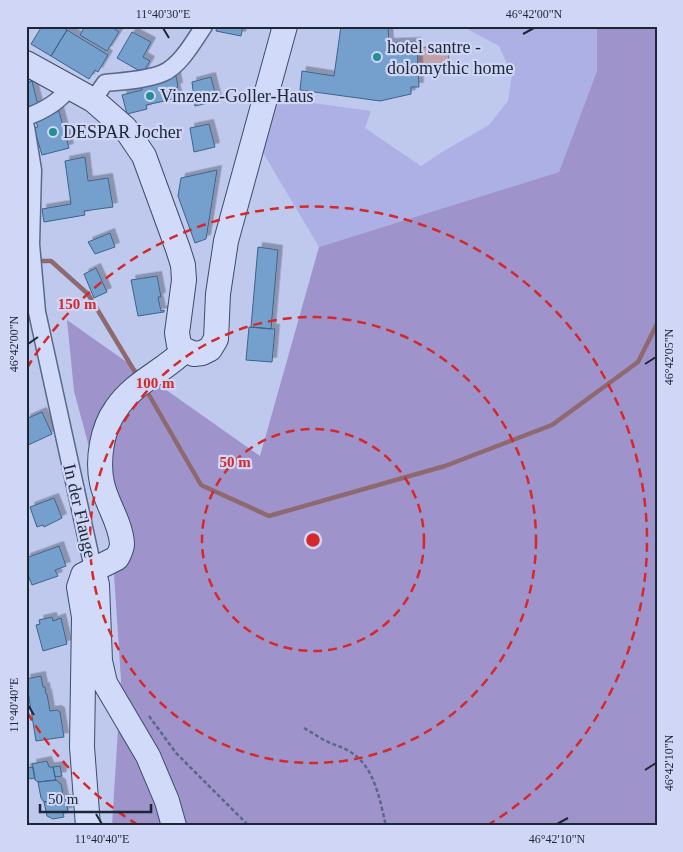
<svg xmlns="http://www.w3.org/2000/svg" width="683" height="852" viewBox="0 0 683 852" font-family="'Times New Roman',serif">
  <style>
    .farmland { fill: #acb0e4 }
    .green { fill: #9f93cc }
    .water { fill: #c0a2a8; stroke: #8e696f }
    .lines { fill: none; stroke-linecap: round; stroke-linejoin: round }
    .stream { stroke: #8e696f; stroke-width: 4.5 }
    .building { fill: #74a0cd; stroke: #3d6387; filter: url(#shadow) }
    .street-casing { stroke: #576987; stroke-width: 19 }
    .secondary-casing { stroke: #3a4d69; stroke-width: 26 }
    .path { stroke: #576987; stroke-width: 2.5; stroke-dasharray: 4 2.5; stroke-linecap: butt }
    .street { stroke: #d2daf9; stroke-width: 16 }
    .secondary { stroke: #d2daf9; stroke-width: 24 }
    .ticks { fill: none; stroke: #1c2736; stroke-width: 2 }
    .ring { fill: none; stroke: #d62828; stroke-width: 2.5; stroke-dasharray: 9 6 }
    .poi-dot { fill: #268e97; stroke: #cfd6f6; stroke-width: 2 }
    .labels { text-anchor: middle; stroke-width: 4.5; stroke-linejoin: round; paint-order: stroke }
    .poi-label { font-size: 18px; fill: #1c2736; stroke: #cfd6f6; text-anchor: start }
    .street-label { font-size: 18px; fill: #1c2736; stroke: #cfd6f6 }
    .centre { fill: #d62828; stroke: #cfd6f6; stroke-width: 2.5 }
    .ring-label { font-size: 15px; text-anchor: middle; font-weight: bold; fill: #d62828; stroke: #cfd6f6; stroke-width: 4.5; stroke-linejoin: round; paint-order: stroke }
    .neatline { fill: none; stroke: #1c2736; stroke-width: 2 }
    .ticks-label { font-size: 12px; text-anchor: middle; fill: #1c2736 }
  </style>
  <defs>
    <filter id="shadow"><feDropShadow dx="4.5" dy="-4.5" stdDeviation="0" flood-color="#0004"/></filter>
  </defs>
  <rect width="100%" height="100%" fill="#bfc9ee"/>
  <!-- farmland -->
  <path class="farmland" d="M468 26H597V71L559 172 319 247 262 151 277 98 371 111 365 128 421 166 447 149 489 125 508 101 512 75 499 46 469 30Z"/>
  <!-- green -->
  <path class="green" d="M597 26H657V826H112L121 680 111 529 74 391 67 320 260 456 319 247 559 172 597 71Z"/>
  <!-- water -->
  <path class="water" d="M448 46 449 63 411 64V48Z"/>
  <g class="lines">
    <!-- stream -->
    <path class="stream" d="M35 261H51L88 294 138 377
      M145 388 201 485 269 516 445 466 552 425 638 362 657 324"/>
  </g>
  <!-- building -->
  <path class="building" d="M42 26H61L67 30 51 56 31 44Z
    M85 26H110L119 32 107 51 80 35Z
    M217 26H243L241 36 216 31Z
    M341 26H388L389 43 417 42 419 87H411V94L380 101 300 90 302 71 334 76Z
    M67 30 108 55 98 72 95 70 89 79 51 56Z
    M132 32 151 42 143 57 150 61 143 73 117 58Z
    M176 76 178 87 175 88 178 98 146 105 147 109 127 114 122 95 142 90 141 85Z
    M211 77 217 101 195 106 192 82Z
    M32 81 39 109 26 112V83Z
    M59 111 69 148 42 155 34 128 38 127 35 120Z
    M209 124 215 147 194 152 190 128Z
    M85 157 88 181 108 178 113 207 84 211 85 215 44 222 42 209 71 204 65 161Z
    M217 170 206 239 195 243 178 196 181 178Z
    M110 233 115 247 95 254 88 242Z
    M258 247 278 250 271 329 251 327Z
    M96 268 107 292 94 298 84 274Z
    M157 276 161 297H158L161 311 164 310V312L138 316 131 280Z
    M249 327 275 329 272 362 246 360Z
    M42 412 52 434 26 446V419Z
    M54 498 62 518 44 527 43 525 37 527 30 507Z
    M59 546 66 566 55 570 58 576 32 585 26 570V558Z
    M52 617 53 621 61 618 67 644 43 651 36 625 40 624 39 620Z
    M41 676 43 687H45L46 694H47L50 711 57 710 60 712 64 737 36 741 26 679Z
    M47 761 49 767H53L56 780 38 782 35 780 32 764Z
    M60 766 62 776 55 777 53 767Z
    M33 767 35 778 31 779 26 776V768Z
    M56 780 61 784 64 799 44 802 41 798 38 782Z
    M66 799 68 812 63 813 64 817 53 819 47 816 44 802Z"/>
  <g class="lines">
    <!-- street casing -->
    <g class="street-casing">
      <path id="street" d="M93 100 105 83C123 81 147 80 163 73 180 66 194 41 204 26
        M26 117C44 111 59 102 70 87
        M26 127 33 170 31 244 37 312 93 568"/>
    </g>
    <!-- secondary casing -->
    <g class="secondary-casing">
      <path id="secondary" d="M26 63 93 100 125 128 144 156 178 249 183 265 184 280 177 333 179 345 185 350 194 354 202 353 210 349 216 339 218 294 226 241 285 26
        M93 568 97 585 100 661 105 683 148 756 167 801 174 826
        M88 826 82 747 84 617 79 587 83 575 117 558C119 554 122 549 122 544 121 523 106 503 102 483 97 460 102 428 116 409 134 382 163 372 185 350"/>
    </g>
    <!-- path -->
    <path class="path" d="M149 716 176 753 249 826
      M304 728C311 732 317 736 324 740 333 745 344 747 352 753 375 768 380 801 386 826"/>
    <!-- street -->
    <use href="#street" class="street"/>
    <!-- secondary -->
    <use href="#secondary" class="secondary"/>
  </g>
  <!-- ticks -->
  <path class="ticks" d="M163 28 169 38M523 34 534 28M28 344 38 337M645 364 656 357M28 705 34 715M645 770 656 763M96 814 102 824M557 824 568 818"/>
  <!-- distance rings -->
  <g class="ring">
    <circle cx="313" cy="540" r="111"/>
    <circle cx="313" cy="540" r="223"/>
    <path d="M138 825A334 334 0 0 1 27 712M27 368A334 334 0 1 1 488 825"/>
  </g>
  <!-- markers -->
  <g class="poi-dot">
    <circle cx="377" cy="57" r="5"/>
    <circle cx="150" cy="96" r="5"/>
    <circle cx="53" cy="132" r="5"/>
  </g>
  <g class="labels">
    <!-- poi labels -->
    <g class="poi-label">
      <text x="387" y="53">hotel santre -<tspan x="387" dy="21">dolomythic home</tspan></text>
      <text x="160" y="102">Vinzenz-Goller-Haus</text>
      <text x="63" y="138">DESPAR Jocher</text>
    </g>
    <!-- street labels -->
    <g class="street-label">
      <text transform="translate(80 511) rotate(77)" y="6">In der Flauge</text>
    </g>
  </g>
  <circle cx="313" cy="540" r="8" class="centre"/>
  <g class="ring-label">
    <text x="77" y="309">150 m</text>
    <text x="155" y="388">100 m</text>
    <text x="235" y="467">50 m</text>
  </g>
  <!-- border -->
  <rect width="683" height="852" fill="none" stroke="#cfd6f6" stroke-width="55"/>
  <!-- scale -->
  <path d="M40 804v8h111v-8" fill="none" stroke="#1c2736" stroke-width="2.5"/>
  <text x="48" y="804" font-size="15" fill="#1c2736" stroke="#cfd6f6" stroke-width="4" paint-order="stroke">50 m</text>
  <rect x="28" y="28" width="628" height="796" class="neatline"/>
  <g class="ticks-label">
    <text x="163" y="18">11°40'30"E</text>
    <text x="534" y="18">46°42'00"N</text>
    <text transform="translate(14 344) rotate(-90)" y="4">46°42'00"N</text>
    <text transform="translate(669 357) rotate(-90)" y="4">46°42'05"N</text>
    <text transform="translate(14 705) rotate(-90)" y="4">11°40'40"E</text>
    <text transform="translate(669 763) rotate(-90)" y="4">46°42'10"N</text>
    <text x="102" y="843">11°40'40"E</text>
    <text x="557" y="843">46°42'10"N</text>
  </g>
</svg>
